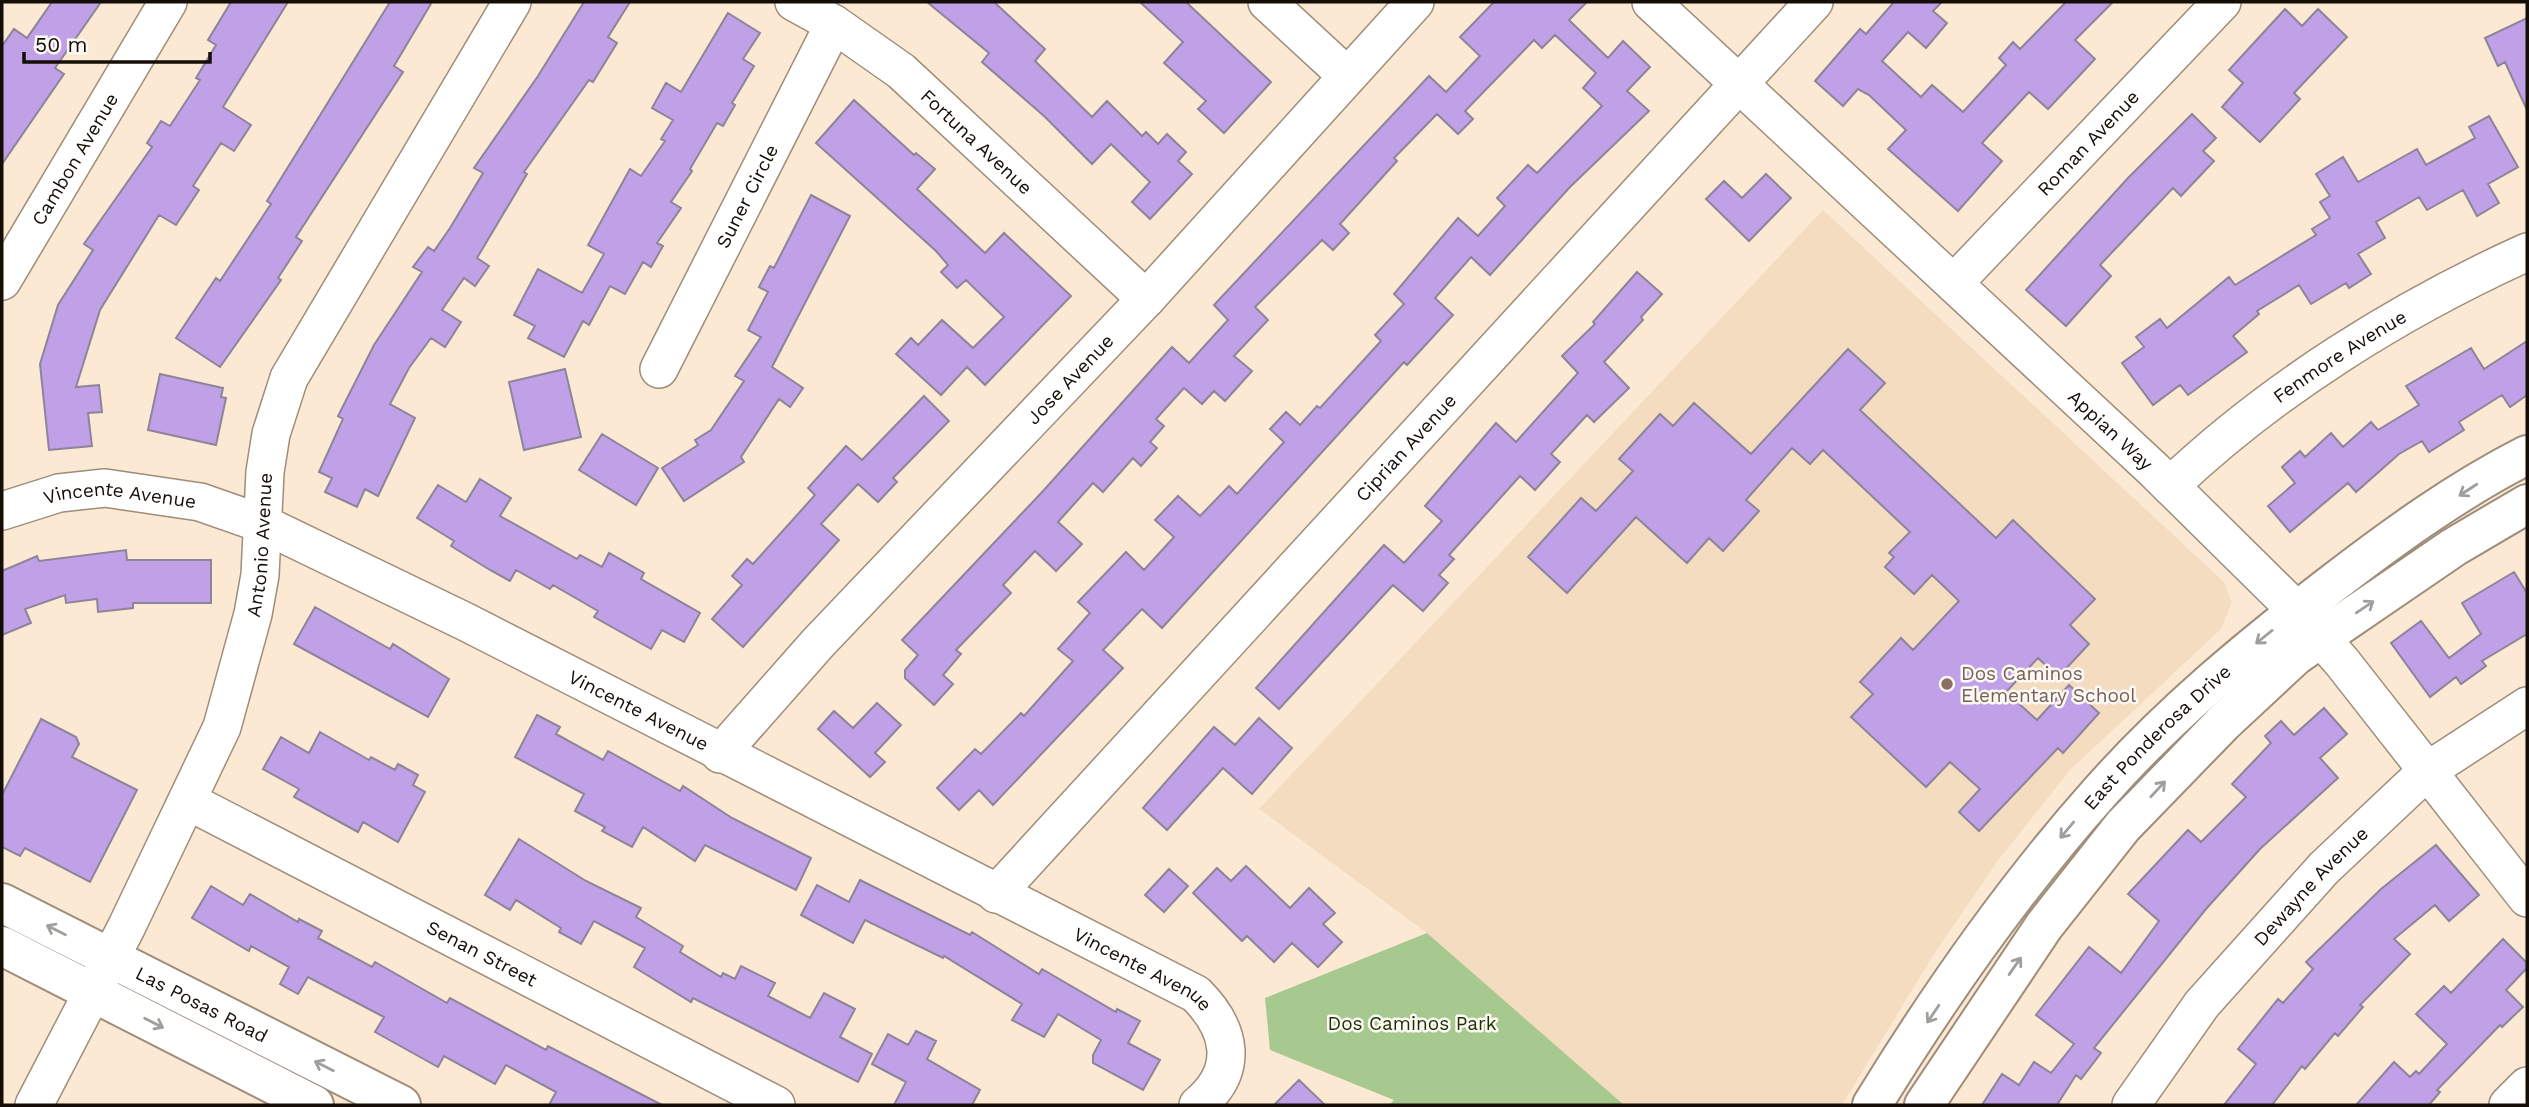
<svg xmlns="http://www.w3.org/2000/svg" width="2529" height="1107" viewBox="0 0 2529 1107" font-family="'Work Sans',sans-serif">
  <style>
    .built { fill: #f3dcc0 }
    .green { fill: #a7c88e }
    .building { fill: #c0a0e6; stroke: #8e849a; stroke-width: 2 }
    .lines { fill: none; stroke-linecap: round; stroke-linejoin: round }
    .minor-casing { stroke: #9e8d79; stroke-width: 40 }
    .major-casing { stroke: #9e8d79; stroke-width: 42 }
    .minor { stroke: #fff; stroke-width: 37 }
    .major { stroke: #fff; stroke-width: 38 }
    .oneway { stroke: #a19f9c }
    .education-dot { fill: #8d6e63; stroke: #fdf9f5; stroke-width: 2.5 }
    .labels { text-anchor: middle; stroke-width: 5; stroke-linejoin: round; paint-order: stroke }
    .street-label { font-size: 19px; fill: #140e07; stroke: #fdf9f5 }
    .education-label { font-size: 19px; fill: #785e54; stroke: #fdf9f5; text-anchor: start }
    .park-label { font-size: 19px; fill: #193100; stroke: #fdf9f5 }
  </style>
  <rect width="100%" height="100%" fill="#fce9d4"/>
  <!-- built -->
  <path class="built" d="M1823 210 2223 581 2232 602 2221 629 2070 770 1999 859 1934 954 1842 1105H1624L1427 933 1259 809Z"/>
  <!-- green -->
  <path class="green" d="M1427 933 1624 1105H1389L1394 1100 1270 1050 1265 998Z"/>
  <!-- building -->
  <path class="building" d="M52 2H101L55 68 64 74 2 164V46L14 29 27 38Z
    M231 2H288L223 107 251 125 234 151 221 143 193 186 199 190 176 225 159 215 100 310 76 387 99 385 102 412 88 413 92 446 49 450 40 364 58 305 93 250 84 244 152 147 147 143 161 121 170 126 200 80 196 78 216 45 208 40Z
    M390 2H432L394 66 403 72 296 237 302 241 278 278 281 280 220 367 176 338 216 278 220 281 271 204 267 201Z
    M584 2H630L608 37 617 43 593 82 589 80 524 172 527 174 477 258 489 266 475 286 464 278 442 310 461 322 445 347 431 338 409 368 390 404 415 418 378 496 365 489 357 507 325 492 332 478 319 472 343 419 338 416 374 345 422 272 413 267 428 247 434 251 450 228 483 173 474 168 538 76Z
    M927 2H994L1045 49 1035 61 1092 117 1107 101 1142 136 1146 132 1158 144 1167 134 1186 152 1178 161 1192 174 1150 219 1132 202 1150 182 1111 144 1092 164 1044 116 982 62 989 53Z
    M1140 2H1186L1271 82 1224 133 1198 109 1206 101 1164 63 1183 42Z
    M1494 2H1587L1569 20 1608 58 1623 41 1650 67 1627 91 1649 111 1570 187 1490 275 1471 257 1435 298 1453 315 1407 365 1404 362 1162 628 1142 609 1103 650 1123 668 993 805 979 790 959 810 937 788 975 749 981 754 1021 713 1024 716 1073 661 1058 649 1090 613 1078 602 1126 552 1144 570 1174 537 1155 520 1178 496 1200 516 1229 486 1237 494 1284 442 1270 429 1286 412 1300 425 1317 406 1320 408 1381 341 1375 335 1404 304 1394 294 1458 218 1478 236 1505 206 1497 198 1528 165 1537 173 1602 106 1583 88 1596 73 1555 35 1542 48 1534 40 1465 111 1473 119 1458 134 1437 114 1394 158 1397 161 1340 224 1349 233 1333 250 1322 240 1255 307 1268 320 1234 356 1252 371 1225 401 1214 391 1202 404 1184 388 1156 419 1164 426 1150 442 1157 448 1141 466 1133 458 1103 492 1093 483 1058 522 1082 544 1056 571 1035 551 1003 585 1011 593 956 650 961 654 943 675 953 684 934 705 905 678V670L918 655 902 640 1044 490 1172 347 1189 363 1228 320 1214 305 1429 76 1446 92 1480 56 1460 37Z
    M1894 2H1942L1933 11 1947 23 1926 48 1908 32 1882 61 1921 97 1932 85 1963 112 2006 65 1999 58 2013 42 2020 49 2066 2H2113L2075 40 2095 59 2048 109 2029 92 1982 143 2002 161 1958 211 1888 149 1906 130 1869 95 1858 89 1843 106 1815 81 1860 29 1866 34Z
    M2285 9 2302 26 2318 9 2347 37 2294 93 2300 99 2260 142 2222 107 2243 83 2229 70Z
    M728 13 760 33 743 59 754 66 732 103 735 105 723 126 717 123 690 169 692 171 671 202 681 208 657 243 663 246 651 267 643 262 625 294 610 286 589 325 583 321 564 357 528 338 535 326 514 315 538 269 582 293 604 254 588 245 630 169 641 176 665 141 661 139 673 120 652 108 666 83 681 92Z
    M2527 18V110L2505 62 2498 66 2485 38Z
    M854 100 914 155 916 153 935 169 917 189 985 253 1004 233 1071 296 985 385 967 367 941 395 896 354 911 338 918 345 942 320 973 348 1004 317 966 280 957 288 941 272 948 265 936 251 816 143Z
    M2192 114 2216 138 2203 151 2214 161 2181 196 2173 188 2100 265 2111 276 2066 326 2026 290 2128 178Z
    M2489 116 2518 167 2488 184 2499 203 2477 216 2463 190 2427 210 2419 197 2376 222 2385 238 2358 254 2371 274 2349 288 2346 283 2311 304 2299 285 2257 311 2259 314 2233 336 2247 352 2188 395 2180 385 2153 405 2122 363 2144 347 2136 337 2160 319 2167 328 2229 277 2235 285 2316 235 2312 229 2330 218 2320 202 2330 196 2316 174 2343 157 2358 182 2417 149 2426 165 2475 138 2469 127Z
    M1766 174 1791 198 1749 241 1706 199 1724 181 1742 198Z
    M811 195 850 216 772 367 803 388 790 407 779 399 741 457 744 462 684 501 662 468 698 445 695 440 711 430 744 381 735 376 761 337 748 330 768 292 759 287 770 266 774 268Z
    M1637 272 1662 294 1641 317 1643 320 1604 362 1629 388 1594 422 1587 415 1551 454 1560 462 1535 490 1520 476 1449 555 1454 559 1439 575 1448 583 1423 611 1393 585 1279 709 1256 688 1384 545 1404 563 1442 521 1425 506 1496 423 1516 442 1578 373 1562 356 1595 324 1593 322Z
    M2527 341V395L2510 407 2502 395 2459 422 2464 430 2429 452 2422 441 2399 454 2356 492 2348 483 2290 532 2268 506 2295 483 2282 467 2300 451 2305 457 2331 433 2343 447 2371 422 2378 430 2419 405 2406 386 2471 348 2484 369Z
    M1848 349 1885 383 1860 410 1996 538 2013 520 2095 599 2070 625 2089 644 2058 677 2038 658 2006 692 2037 720 2069 685 2099 713 2063 753 2058 748 1979 831 1959 812 1980 789 1950 762 1926 787 1851 717 1873 694 1860 682 1901 638 1913 650 1959 601 1932 575 1914 594 1885 567 1894 557 1889 553 1910 532 1823 450 1810 464 1792 448 1746 500 1759 511 1723 551 1709 538 1687 563 1636 517 1567 593 1528 557 1581 498 1596 511 1633 471 1619 459 1660 414 1673 426 1694 403 1751 454Z
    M565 369 581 437 524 450 509 382Z
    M160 374 223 388 221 397 226 398 216 445 148 430Z
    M924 396 949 421 893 478 897 482 878 502 858 484 821 524 839 540 743 647 712 619 742 585 732 576 747 559 753 564 815 495 808 488 846 446 862 460Z
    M602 434 658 468 636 505 579 470Z
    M480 479 511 498 500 516 577 559 580 555 602 567 609 553 644 573 641 579 700 613 684 642 662 630 651 649 594 617 598 611 553 585 550 589 516 570 510 581 490 570 451 546 454 541 417 518 438 485 466 502Z
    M126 550 127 560H211V603H133V608L98 612 97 599 66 603 65 595 25 609 31 623 2 635V571L37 556 39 561Z
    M2514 572 2527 593V634L2482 661 2486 666 2461 684 2456 677 2430 697 2391 643 2421 621 2449 658 2481 634 2462 603Z
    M315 607 390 649 393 644 449 679 428 717 294 644Z
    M877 703 901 725 875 753 885 762 870 777 818 729 834 711 853 728Z
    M2324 708 2347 734 2320 758 2338 778 2260 849 2206 909 2094 1048 2101 1053 2081 1079 2076 1075 2057 1105H1982L2002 1074 2019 1085 2034 1062 2051 1073 2074 1044 2036 1015 2089 947 2121 973 2159 921 2128 894 2188 830 2201 842 2246 797 2232 784 2271 743 2265 736 2281 721 2294 735Z
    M537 715 560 727 556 734 603 760 608 751 680 791 683 786 732 818 811 858 796 890 705 845 695 861 643 827 632 847 602 831 605 827 575 811 584 794 515 757Z
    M1259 718 1292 748 1252 794 1223 768 1167 830 1143 808 1214 727 1235 745Z
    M41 719 76 737 79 744 72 757 137 790 90 882 25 848 20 856 2 847V795Z
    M320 732 369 760 371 757 395 770 398 764 418 775 413 785 425 792 398 842 363 822 358 832 294 797 299 789 263 769 281 737 309 753Z
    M519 839 586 881 641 908 636 917 683 946 680 952 721 977 723 973 735 979 741 966 775 983 768 996 810 1018 824 993 855 1009 840 1037 872 1054 858 1082 693 998 691 1002 634 967 645 948 594 921 581 944 559 932 561 928 516 900 510 910 485 895Z
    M2436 845 2479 895 2449 921 2435 905 2394 939 2410 954 2360 1005 2363 1007 2338 1036 2335 1033 2305 1069 2302 1066 2272 1105H2224L2256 1064 2238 1049 2278 999 2283 1003 2313 969 2306 962 2381 889Z
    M1246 866 1290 908 1309 888 1335 913 1323 924 1342 942 1318 967 1292 943 1274 962 1247 936 1242 941 1193 893 1217 868 1231 881Z
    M1169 869 1188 886 1164 912 1145 895Z
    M860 880 970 935 972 932 1039 974 1042 969 1116 1012 1117 1009 1140 1021 1128 1043 1160 1060 1143 1090 1093 1063V1055L1101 1040 1058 1014 1044 1037 1012 1020 1022 1004 944 956 943 958 865 920 853 943 801 915 817 885 849 902Z
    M211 886 243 905 250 894 298 922 299 919 322 931 318 938 372 967 375 962 447 1003 450 998 546 1050 548 1046 662 1105H549L556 1092 506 1065 495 1084 444 1056 438 1067 375 1032 384 1017 308 977 298 994 280 984 289 967 251 946 249 951 192 918Z
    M2503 939 2527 963V968L2506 990 2523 1007 2502 1027 2500 1025 2437 1090 2440 1092 2429 1105H2356L2394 1062 2410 1077 2416 1071 2419 1074 2447 1044 2416 1014 2444 986 2451 993Z
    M916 1031 936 1041 927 1059 980 1090 972 1105H894L906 1082 872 1064 888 1034 908 1045Z
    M1299 1080 1325 1105H1274Z"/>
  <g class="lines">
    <!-- minor casing -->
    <g class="minor-casing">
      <g id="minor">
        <path id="s1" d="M794 2 834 24 901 71 1146 299"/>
        <path d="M1267 2 1346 75"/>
        <path id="s2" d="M1651 2 2154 470 2297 611 2342 662 2527 898"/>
        <path id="s3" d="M2 281 168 2"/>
        <path id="s4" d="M1954 283 2222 2"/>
        <path id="s5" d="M659 369 834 24"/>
        <path id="s6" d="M2170 486C2272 389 2399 310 2527 252"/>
        <path id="s7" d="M2 511 59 493 105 488 200 502 263 524 466 622 1196 994C1231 1029 1240 1070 1198 1105"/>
        <path id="s8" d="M720 754 818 643 1146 299 1415 2"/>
        <path id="s9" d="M188 801 776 1105"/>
        <path id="s10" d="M996 894 1814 2"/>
        <path id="s11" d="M34 1105 126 928 222 727 253 614 260 575 265 472 271 434 289 378 512 2"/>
        <path id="s12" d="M2131 1105 2202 1004 2324 868 2427 771 2527 706"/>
        <path d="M2508 1105 2527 1086"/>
      </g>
    </g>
    <!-- major casing -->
    <g class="major-casing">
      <g id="major">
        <path id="s13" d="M2 903 401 1105"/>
        <path d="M2 946 314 1105"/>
        <path id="s14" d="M1872 1105C1937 999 2017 885 2100 792 2169 714 2250 647 2332 584 2393 537 2458 490 2527 455"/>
        <path d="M1924 1105 2044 926 2123 826 2223 723 2295 656 2321 638 2454 547 2527 504"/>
      </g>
    </g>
    <!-- minor -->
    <use href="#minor" class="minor"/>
    <!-- major -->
    <use href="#major" class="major"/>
  </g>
  <!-- one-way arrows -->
  <defs><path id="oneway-shaft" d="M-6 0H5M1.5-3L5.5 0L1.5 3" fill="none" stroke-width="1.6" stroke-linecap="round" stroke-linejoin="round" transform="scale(1.75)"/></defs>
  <g class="oneway">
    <use href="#oneway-shaft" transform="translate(2468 490) rotate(147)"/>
    <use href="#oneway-shaft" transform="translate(2365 607) rotate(-34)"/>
    <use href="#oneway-shaft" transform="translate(2264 637) rotate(141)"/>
    <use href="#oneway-shaft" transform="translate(2158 789) rotate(-47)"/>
    <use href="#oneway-shaft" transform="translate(2067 830) rotate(130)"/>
    <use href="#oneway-shaft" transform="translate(56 930) rotate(-153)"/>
    <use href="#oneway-shaft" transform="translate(2015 966) rotate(-55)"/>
    <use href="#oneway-shaft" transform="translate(1933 1014) rotate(124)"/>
    <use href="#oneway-shaft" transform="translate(154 1023) rotate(27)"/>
    <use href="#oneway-shaft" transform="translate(324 1066) rotate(-153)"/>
  </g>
  <!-- markers -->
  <circle class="education-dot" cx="1947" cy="684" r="7"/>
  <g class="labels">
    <!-- street labels -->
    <g class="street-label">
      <text dy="7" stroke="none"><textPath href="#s1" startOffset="231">Fortuna Avenue</textPath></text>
      <text dy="7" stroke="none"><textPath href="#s4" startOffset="194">Roman Avenue</textPath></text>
      <text dy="7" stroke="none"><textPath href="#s3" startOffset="142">Cambon Avenue</textPath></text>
      <text dy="7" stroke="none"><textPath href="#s5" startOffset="194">Suner Circle</textPath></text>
      <text dy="7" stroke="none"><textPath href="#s6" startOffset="214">Fenmore Avenue</textPath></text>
      <text dy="7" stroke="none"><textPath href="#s8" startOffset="513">Jose Avenue</textPath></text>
      <text dy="7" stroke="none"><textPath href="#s2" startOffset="628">Appian Way</textPath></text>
      <text dy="7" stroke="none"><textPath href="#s10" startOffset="606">Ciprian Avenue</textPath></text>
      <text dy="7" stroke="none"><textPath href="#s7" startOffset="121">Vincente Avenue</textPath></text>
      <text dy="7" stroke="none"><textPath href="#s11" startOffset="609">Antonio Avenue</textPath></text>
      <text dy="7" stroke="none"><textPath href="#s7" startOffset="688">Vincente Avenue</textPath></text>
      <text dy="7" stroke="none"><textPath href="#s14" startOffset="467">East Ponderosa Drive</textPath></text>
      <text dy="7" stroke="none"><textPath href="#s12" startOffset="284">Dewayne Avenue</textPath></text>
      <text dy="7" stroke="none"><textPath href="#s9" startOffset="331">Senan Street</textPath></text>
      <text dy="7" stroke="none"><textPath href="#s7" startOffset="1255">Vincente Avenue</textPath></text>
      <text dy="7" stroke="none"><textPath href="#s13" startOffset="224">Las Posas Road</textPath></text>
    </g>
    <!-- education labels -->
    <g class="education-label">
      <text x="1961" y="680">Dos Caminos<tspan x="1961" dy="22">Elementary School</tspan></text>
    </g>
    <!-- park labels -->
    <g class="park-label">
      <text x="1412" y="1030">Dos Caminos Park</text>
    </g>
  </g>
  <!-- border -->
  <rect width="2529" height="1107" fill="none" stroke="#140e07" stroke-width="7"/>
  <!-- scale -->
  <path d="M24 52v10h186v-10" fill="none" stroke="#140e07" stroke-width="3.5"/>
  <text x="35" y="52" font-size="21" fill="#140e07" stroke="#fdf9f5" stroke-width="5" paint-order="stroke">50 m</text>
</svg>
